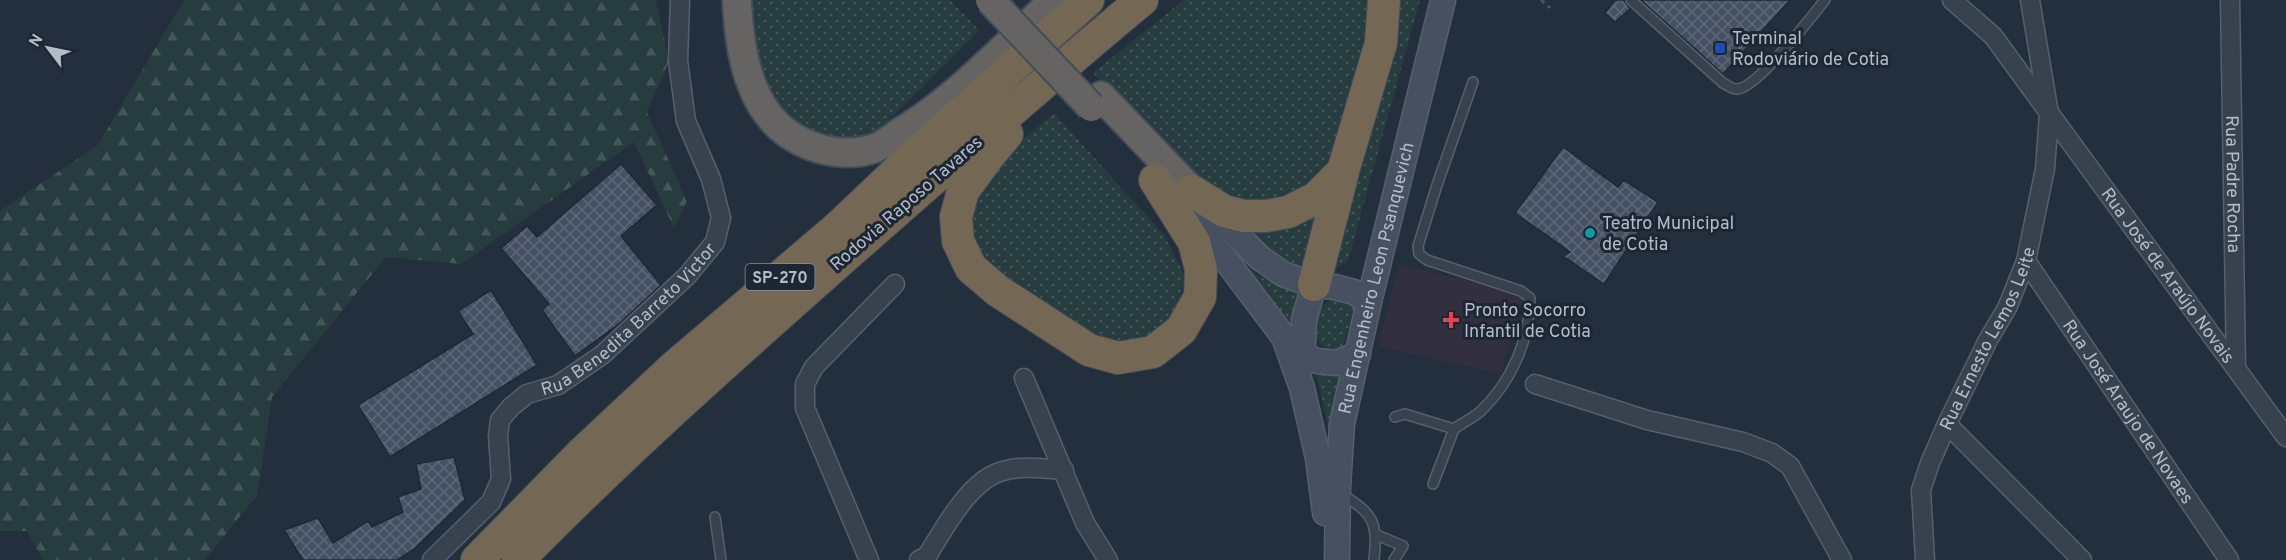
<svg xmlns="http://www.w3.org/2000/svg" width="2286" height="560" viewBox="0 0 2286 560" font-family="Overpass,sans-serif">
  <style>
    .medical { fill: #32303f }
    .grass { fill: url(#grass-dots) }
    .forest { fill: url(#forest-firs) }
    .building { fill: url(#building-cross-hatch); stroke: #1f2835; stroke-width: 1.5 }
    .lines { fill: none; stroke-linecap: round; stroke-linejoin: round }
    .service-casing { stroke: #565f6c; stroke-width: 12 }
    .minor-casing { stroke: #565f6c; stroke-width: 21 }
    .secondary-casing { stroke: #565f6c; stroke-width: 27 }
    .trunk-casing { stroke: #434c59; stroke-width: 32 }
    .motorway-casing { stroke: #434c59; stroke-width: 34 }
    .path { stroke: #44595c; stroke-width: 3; stroke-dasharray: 4.5 4.5; stroke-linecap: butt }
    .service { stroke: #38414e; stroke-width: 9 }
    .minor { stroke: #38414e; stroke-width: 18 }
    .secondary { stroke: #465061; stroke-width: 24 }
    .trunk { stroke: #656462; stroke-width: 28 }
    .motorway { stroke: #746855; stroke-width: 32 }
    .trunk-bridge-casing { stroke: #434c59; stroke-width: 32; stroke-linecap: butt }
    .trunk-bridge { stroke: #656462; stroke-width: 28 }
    .transit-dot { fill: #1a4fb4; stroke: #1d2633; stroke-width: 2 }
    .culture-dot { fill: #0f9aa8; stroke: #1d2633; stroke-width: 2 }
    .health-dot { fill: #e0444e; stroke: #1d2633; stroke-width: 2 }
    .labels { text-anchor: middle; stroke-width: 6; stroke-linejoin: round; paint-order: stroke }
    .shield { fill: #1d2633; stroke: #878f9c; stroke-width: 1.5 }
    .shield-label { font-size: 16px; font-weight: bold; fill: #b4bcc9 }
    .poi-label { font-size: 18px; fill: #b4bcc9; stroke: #1d2633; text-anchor: start }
    .street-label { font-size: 18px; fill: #b4bcc9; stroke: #1d2633 }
  </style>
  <defs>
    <pattern id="grass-dots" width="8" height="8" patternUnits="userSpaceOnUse" patternTransform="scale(1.5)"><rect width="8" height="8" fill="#263c3f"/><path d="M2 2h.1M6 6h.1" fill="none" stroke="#435659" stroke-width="1.8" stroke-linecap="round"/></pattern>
    <pattern id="forest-firs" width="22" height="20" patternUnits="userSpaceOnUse" patternTransform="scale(1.5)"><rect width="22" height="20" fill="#263c3f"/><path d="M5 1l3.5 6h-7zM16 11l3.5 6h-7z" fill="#435659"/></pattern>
    <pattern id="building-cross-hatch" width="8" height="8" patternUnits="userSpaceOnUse" patternTransform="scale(1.5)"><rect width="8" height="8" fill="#455162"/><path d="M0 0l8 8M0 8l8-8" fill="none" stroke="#5d6877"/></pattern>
  </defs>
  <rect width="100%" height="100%" fill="#242f3e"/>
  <!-- medical -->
  <path class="medical" d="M1399 264 1524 295 1501 374 1378 346Z"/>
  <!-- grass -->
  <path class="grass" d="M749 0H950L979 30 874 135 839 142 815 137 764 96Z
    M1184 0H1367L1369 6 1366 37 1330 162 1302 186 1272 200 1236 204 1197 183 1093 73Z
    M1392 0H1420L1348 261 1327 274Z
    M1054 113 1165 236 1184 275 1178 311 1158 332 1139 343 1116 345 1089 340 979 265 966 217 979 187 1006 154Z
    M1328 198 1308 271H1293L1249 240V224Z
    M1234 259 1262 278 1300 288 1288 330Z
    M1336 297 1358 305 1342 347 1331 351C1307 336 1314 332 1319 308Z
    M1315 366 1339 376 1329 431Z"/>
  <!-- forest -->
  <path class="forest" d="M184 0H656L669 61 647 112 687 201 674 228 634 142 461 264 386 257 272 397 257 495 205 560H43L27 531H0V211L98 145Z"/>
  <!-- building -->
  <path class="building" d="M1615 0H1624L1630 9 1615 22 1605 13Z
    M1641 0H1790L1723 74Z
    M1563 147 1618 187 1624 180 1658 202 1604 284 1563 256 1570 252 1515 213Z
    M621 164 657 205 621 236 661 285 620 323 575 356 542 310 549 304 501 248 527 226 537 237Z
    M491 290 537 365 390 457 358 405 473 334 458 311Z
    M454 457 465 500 414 549 397 560H303L284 530 318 518 333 543 368 521 372 527 403 512 398 497 421 489 416 464Z"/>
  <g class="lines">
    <!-- service casing -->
    <g class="service-casing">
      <path id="service" d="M1631 0 1723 83C1726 84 1732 89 1736 89 1755 91 1812 16 1825 0
        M1395 417 1405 414 1454 429 1433 484
        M1454 429C1462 423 1473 418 1481 411 1511 382 1530 340 1530 298L1521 291 1427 260 1419 254 1418 246 1437 185 1473 82
        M1340 493C1373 514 1378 520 1374 560
        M715 517 721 560
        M1377 535 1403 546 1394 560"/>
    </g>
    <!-- minor casing -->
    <g class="minor-casing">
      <g id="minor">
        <path id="s1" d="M1952 0 1993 36 2286 437"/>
        <path id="s2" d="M2230 0 2236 368"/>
        <path id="s3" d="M2026 261 2229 560"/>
        <path d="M1024 378 1085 523 1108 560"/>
        <path d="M1535 384 1647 420 1743 442 1772 453 1790 466 1842 560"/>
        <path d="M1947 424 2082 560"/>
        <path id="s4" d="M432 560 491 502 501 479 498 436 500 420 511 407 527 394 558 385 602 355 687 276 715 242 721 218 711 179 686 121 678 61 680 0"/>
        <path d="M869 560 805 408V384L814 367 895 284"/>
        <path d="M919 560 927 556C944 529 970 479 1003 471 1021 465 1045 469 1064 470"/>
        <path id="s5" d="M1925 560 1921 490 1930 463 1947 424 1988 340 2007 308 2026 261 2045 169 2049 114 2030 0"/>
      </g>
    </g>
    <!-- secondary casing -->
    <g class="secondary-casing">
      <g id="secondary">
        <path d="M1206 205 1260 258 1283 274 1314 285 1335 287 1354 292 1369 302"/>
        <path d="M1188 217 1225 259 1283 336 1301 354 1317 361 1337 363 1358 354"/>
        <path d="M1285 340 1302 388 1318 458 1325 513"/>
        <path d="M1302 365 1304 320 1314 285"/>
        <path id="s6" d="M1337 560 1338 487 1342 424 1369 302 1443 0"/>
      </g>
    </g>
    <!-- trunk casing -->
    <g class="trunk-casing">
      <path id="trunk" d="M737 0C739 48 748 110 793 137 816 151 846 157 872 149 881 147 891 139 899 133 956 99 1005 46 1054 0
        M1101 96 1192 191"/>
    </g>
    <!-- motorway casing -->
    <g class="motorway-casing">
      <path id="motorway" d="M1007 134 991 153 963 191 956 217 958 241 971 268 998 291 1089 350 1118 358 1153 352 1181 330 1200 297 1201 269 1194 242 1155 180
        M1192 191 1224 211 1244 216H1266L1288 212 1316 198 1343 171 1381 43 1384 0
        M1314 285 1343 172
        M477 560 581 454 674 367 836 229 913 156 1088 0
        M518 560C624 452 737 352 850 252 947 167 1043 82 1142 0"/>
    </g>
    <!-- path -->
    <path class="path" d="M1541 0 1550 8"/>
    <!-- service -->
    <use href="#service" class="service"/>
    <!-- minor -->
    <use href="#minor" class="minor"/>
    <!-- secondary -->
    <use href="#secondary" class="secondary"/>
    <!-- trunk -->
    <use href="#trunk" class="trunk"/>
    <!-- motorway -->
    <use href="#motorway" class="motorway"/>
    <!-- trunk-bridge casing -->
    <g class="trunk-bridge-casing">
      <path id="trunk-bridge" d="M990 0 1091 107"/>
    </g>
    <!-- trunk-bridge -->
    <use href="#trunk-bridge" class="trunk-bridge"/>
  </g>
  <!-- markers -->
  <rect class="transit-dot" x="1714" y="42" width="12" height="12" rx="3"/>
  <circle class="culture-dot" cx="1590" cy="233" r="6"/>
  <path class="health-dot" d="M1448 311h6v6h6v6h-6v6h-6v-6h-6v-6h6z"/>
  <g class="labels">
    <!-- shield labels -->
    <rect class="shield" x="745.5" y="264" width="69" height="26" rx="4.5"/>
    <g class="shield-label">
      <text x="780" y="283">SP-270</text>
    </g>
    <!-- poi labels -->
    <g class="poi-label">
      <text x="1732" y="44">Terminal<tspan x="1732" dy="21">Rodoviário de Cotia</tspan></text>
      <text x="1602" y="229">Teatro Municipal<tspan x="1602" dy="21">de Cotia</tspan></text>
      <text x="1464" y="316">Pronto Socorro<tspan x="1464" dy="21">Infantil de Cotia</tspan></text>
    </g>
    <!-- street labels -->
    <g class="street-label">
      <text dy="6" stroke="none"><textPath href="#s2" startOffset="184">Rua Padre Rocha</textPath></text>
      <text transform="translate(906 203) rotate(-41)" y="6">Rodovia Raposo Tavares</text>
      <text dy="6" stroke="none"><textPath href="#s1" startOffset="351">Rua José de Araújo Novais</textPath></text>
      <text dy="6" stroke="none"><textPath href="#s6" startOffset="286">Rua Engenheiro Leon Psanquevich</textPath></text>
      <text dy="6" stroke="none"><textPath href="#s4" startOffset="333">Rua Benedita Barreto Victor</textPath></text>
      <text dy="6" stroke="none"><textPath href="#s5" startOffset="236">Rua Ernesto Lemos Leite</textPath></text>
      <text dy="6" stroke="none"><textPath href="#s3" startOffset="182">Rua José Araujo de Novaes</textPath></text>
    </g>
  </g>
  <!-- north arrow -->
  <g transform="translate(48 48) rotate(302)" stroke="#1d2633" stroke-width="4.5" paint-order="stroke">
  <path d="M0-4.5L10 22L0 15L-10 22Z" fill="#b4bcc9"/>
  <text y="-9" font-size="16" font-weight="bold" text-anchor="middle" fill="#b4bcc9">N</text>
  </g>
</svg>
